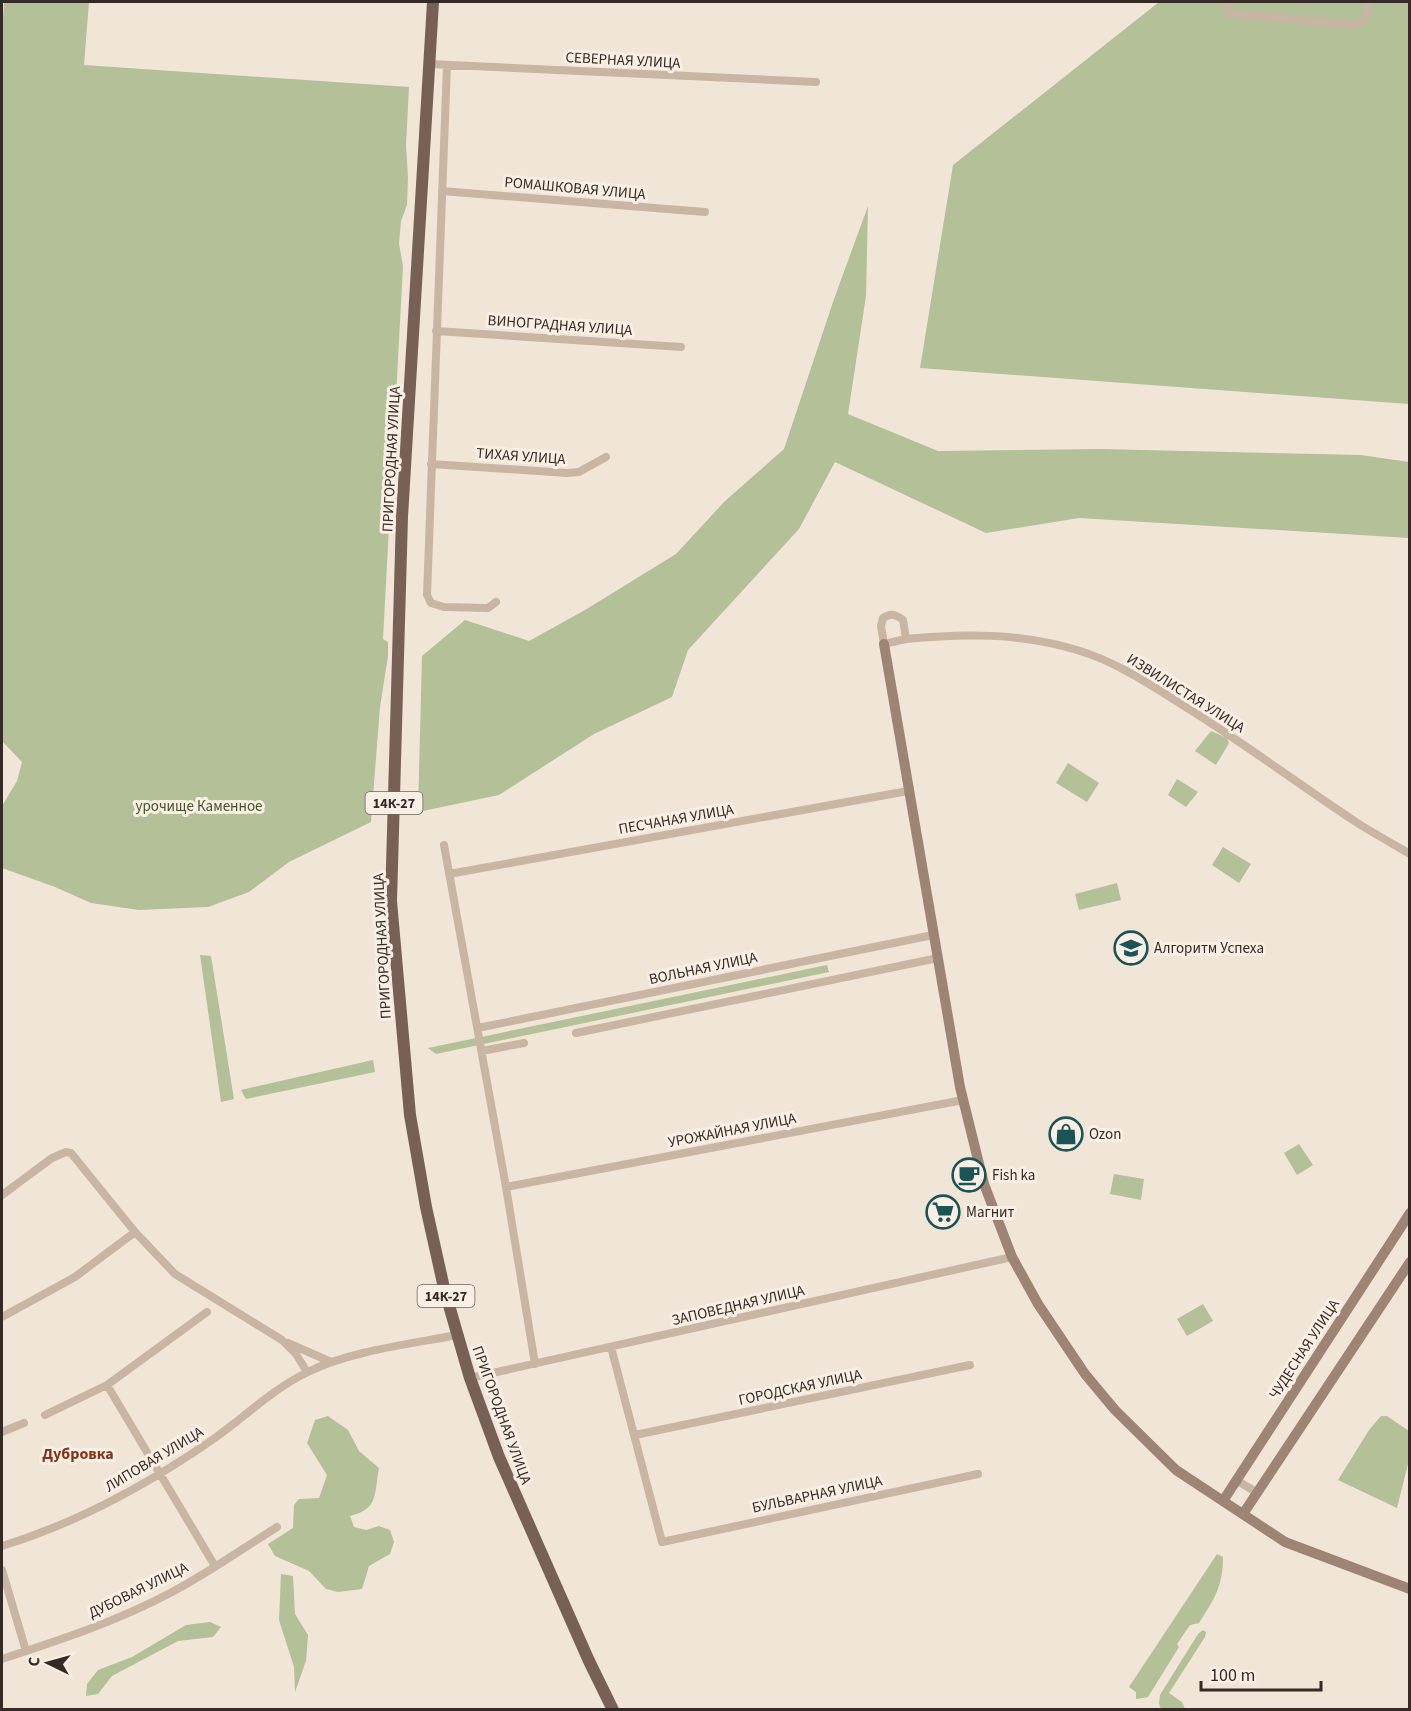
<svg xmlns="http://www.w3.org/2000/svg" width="1411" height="1711" viewBox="0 0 1411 1711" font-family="'Source Sans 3',sans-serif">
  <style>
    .green { fill: #b3c098 }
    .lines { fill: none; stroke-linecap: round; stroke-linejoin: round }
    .street { stroke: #c9b5a4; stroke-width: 8 }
    .secondary { stroke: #9d8475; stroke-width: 10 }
    .primary { stroke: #776156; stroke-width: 12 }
    .labels { text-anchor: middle; stroke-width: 6; stroke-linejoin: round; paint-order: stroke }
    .shield { fill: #f9efe4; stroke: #70655f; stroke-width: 1.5 }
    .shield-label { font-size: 14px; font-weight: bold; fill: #352a26 }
    .street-label { font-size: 15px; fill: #352a26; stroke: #f9efe4 }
    .park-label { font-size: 15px; fill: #445329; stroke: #f9efe4 }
    .poi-label { font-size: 15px; fill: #352a26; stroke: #f9efe4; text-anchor: start }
    .neighbourhood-label { font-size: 16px; font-weight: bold; fill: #85361d; stroke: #f9efe4 }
  </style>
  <rect width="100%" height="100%" fill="#f1e5d8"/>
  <!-- green -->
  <path class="green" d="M4 2H89L84 65 409 87 406 146 408 177 407 205 401 221 399 244 403 266 383 639 388 642V656L380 707 371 822 289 862 249 892 208 907 139 910 91 903 55 887 2 868V806L17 781 22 762 2 741V32Z
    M1159 2H1409V404L920 368 953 165Z
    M868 206 866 296 848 414 938 451 1101 449 1361 455 1409 462V538L1079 518 986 533 835 462 799 529 688 650 672 697 594 734 499 795 418 812 422 656 465 620 529 641 585 610 676 554 725 501 784 449 834 299Z
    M1211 731 1227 738 1229 743 1216 765 1195 751Z
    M1068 763 1099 783 1087 802 1056 783Z
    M1177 779 1198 792 1186 807 1168 795Z
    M1223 847 1251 864 1239 883 1212 865Z
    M1117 883 1121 900 1079 910 1075 894Z
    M200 955 211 956 234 1099 221 1102Z
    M827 965 829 972 436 1054 428 1048Z
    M373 1060 375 1072 246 1099 241 1090Z
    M1299 1144 1313 1165 1297 1175 1284 1153Z
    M1114 1174 1144 1179 1141 1200 1110 1194Z
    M1203 1304 1213 1321 1187 1336 1177 1319Z
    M328 1416 348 1430 359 1451 379 1468C374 1494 379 1509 350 1516L354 1527 366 1530 379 1526 390 1530 394 1542 390 1554 369 1566 362 1589 338 1592 326 1589 309 1571 275 1556 268 1544 293 1528 294 1505 299 1499 319 1498 327 1475 307 1443 315 1420Z
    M1381 1416H1387L1409 1431V1460L1397 1508 1338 1480 1369 1430Z
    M1217 1554 1223 1557C1223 1586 1214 1600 1199 1623L1190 1625 1177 1644 1179 1647 1148 1697 1136 1699V1692L1129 1687Z
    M281 1574 293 1576 295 1614 308 1635 306 1661 295 1692 294 1667 279 1620Z
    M210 1622 221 1627 213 1637 178 1641 112 1676 98 1694 86 1696 87 1684 98 1670 132 1657 186 1625Z
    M1203 1630 1206 1632 1205 1637 1169 1693 1182 1702 1185 1709H1161L1159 1704 1160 1695 1198 1634Z"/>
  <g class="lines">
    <!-- street -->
    <path class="street" d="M1228 2 1227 13 1354 25 1363 21 1367 13V2
      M429 64 816 82
      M447 65 427 595 431 603 444 607 488 608 496 602
      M442 191 705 212
      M436 331 681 347
      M431 464 567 473 579 472 606 457
      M906 639 903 620C895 614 891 613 883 618L881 626 884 644 906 639C965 633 1020 633 1077 650 1121 663 1158 690 1197 714 1252 749 1304 788 1359 824 1375 834 1393 844 1410 854
      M444 845 506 1187 535 1364
      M449 874 908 791
      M478 1028 933 935
      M576 1033 938 958
      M482 1051 524 1043
      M506 1187 963 1100
      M2 1195 52 1158 66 1152 71 1153 135 1232
      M2 1317 75 1277 135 1232 175 1274 282 1340 296 1354 307 1372
      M288 1343 331 1362
      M611 1347 662 1542 978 1474
      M470 1378 1012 1257
      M107 1385 215 1566
      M45 1415 107 1385 207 1312
      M2 1432 24 1423
      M635 1435 970 1365
      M1236 1480 1256 1492
      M2 1546C77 1523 147 1485 212 1440 244 1418 272 1389 308 1372 349 1351 411 1344 457 1335
      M2 1570 26 1651
      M2 1659C60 1640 118 1621 172 1592 208 1573 242 1549 277 1527"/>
    <!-- secondary -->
    <path class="secondary" d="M884 644 960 1087 984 1184 1012 1257 1038 1304 1085 1374 1115 1410 1176 1470 1285 1542 1410 1589
      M1223 1501 1410 1213
      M1243 1514 1410 1262"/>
    <!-- primary -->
    <path class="primary" d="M433 2 402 517 391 901 410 1115 426 1207 444 1288 470 1378 499 1457 589 1661 613 1710"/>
  </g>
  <!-- icons -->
  <defs>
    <g id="school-ring" transform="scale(1.725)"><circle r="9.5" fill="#f9efe4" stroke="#1b5357" stroke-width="1.5"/><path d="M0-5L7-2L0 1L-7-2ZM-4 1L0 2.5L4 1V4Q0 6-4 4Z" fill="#1b5357"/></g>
    <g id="shop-ring" transform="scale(1.725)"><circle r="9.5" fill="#f9efe4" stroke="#1b5357" stroke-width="1.5"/><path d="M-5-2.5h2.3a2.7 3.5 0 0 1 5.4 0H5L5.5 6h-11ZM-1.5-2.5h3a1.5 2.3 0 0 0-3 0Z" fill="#1b5357"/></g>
    <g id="cafe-ring" transform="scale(1.725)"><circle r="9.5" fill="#f9efe4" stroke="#1b5357" stroke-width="1.5"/><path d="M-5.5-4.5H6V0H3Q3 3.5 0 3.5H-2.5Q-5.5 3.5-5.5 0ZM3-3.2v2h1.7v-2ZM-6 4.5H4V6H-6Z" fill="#1b5357"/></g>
    <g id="supermarket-ring" transform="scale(1.725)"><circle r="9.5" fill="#f9efe4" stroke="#1b5357" stroke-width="1.5"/><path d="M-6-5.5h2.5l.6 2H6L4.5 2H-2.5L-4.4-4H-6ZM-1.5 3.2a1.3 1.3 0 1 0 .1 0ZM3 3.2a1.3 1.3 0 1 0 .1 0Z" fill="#1b5357"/></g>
  </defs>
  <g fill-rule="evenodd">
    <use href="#school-ring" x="1131" y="948"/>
    <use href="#shop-ring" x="1066" y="1134"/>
    <use href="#cafe-ring" x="969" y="1175"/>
    <use href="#supermarket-ring" x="943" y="1212"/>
  </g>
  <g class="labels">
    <!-- shield labels -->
    <g class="shield">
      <rect x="365.5" y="792" width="57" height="22" rx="4.5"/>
      <rect x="417.5" y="1285" width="57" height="22" rx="4.5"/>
    </g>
    <g class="shield-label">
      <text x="394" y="808">14К-27</text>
      <text x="446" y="1301">14К-27</text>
    </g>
    <!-- street labels -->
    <g class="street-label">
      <text transform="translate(623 60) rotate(3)" y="5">СЕВЕРНАЯ УЛИЦА</text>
      <text transform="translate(575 188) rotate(5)" y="5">РОМАШКОВАЯ УЛИЦА</text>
      <text transform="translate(560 325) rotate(4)" y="5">ВИНОГРАДНАЯ УЛИЦА</text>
      <text transform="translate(521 456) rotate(4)" y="5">ТИХАЯ УЛИЦА</text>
      <text transform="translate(391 459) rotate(-87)" y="5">ПРИГОРОДНАЯ УЛИЦА</text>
      <text transform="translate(1186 693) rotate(32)" y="5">ИЗВИЛИСТАЯ УЛИЦА</text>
      <text transform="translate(676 819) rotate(-10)" y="5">ПЕСЧАНАЯ УЛИЦА</text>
      <text transform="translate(382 946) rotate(-93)" y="5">ПРИГОРОДНАЯ УЛИЦА</text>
      <text transform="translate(703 968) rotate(-12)" y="5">ВОЛЬНАЯ УЛИЦА</text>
      <text transform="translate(732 1130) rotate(-11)" y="5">УРОЖАЙНАЯ УЛИЦА</text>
      <text transform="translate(738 1305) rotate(-13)" y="5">ЗАПОВЕДНАЯ УЛИЦА</text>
      <text transform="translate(1304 1349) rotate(-57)" y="5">ЧУДЕСНАЯ УЛИЦА</text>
      <text transform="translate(800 1387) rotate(-12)" y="5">ГОРОДСКАЯ УЛИЦА</text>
      <text transform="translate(502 1415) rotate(70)" y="5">ПРИГОРОДНАЯ УЛИЦА</text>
      <text transform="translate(154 1459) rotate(-31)" y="5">ЛИПОВАЯ УЛИЦА</text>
      <text transform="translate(817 1494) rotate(-12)" y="5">БУЛЬВАРНАЯ УЛИЦА</text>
      <text transform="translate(138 1590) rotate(-26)" y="5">ДУБОВАЯ УЛИЦА</text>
    </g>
    <!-- park labels -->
    <g class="park-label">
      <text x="199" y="811">урочище Каменное</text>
    </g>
    <!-- poi labels -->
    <g class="poi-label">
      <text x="1154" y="953">Алгоритм Успеха</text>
      <text x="1089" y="1139">Ozon</text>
      <text x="992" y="1180">Fish ka</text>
      <text x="966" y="1217">Магнит</text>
    </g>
    <!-- neighbourhood labels -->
    <g class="neighbourhood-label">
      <text x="78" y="1459">Дубровка</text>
    </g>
  </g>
  <!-- border -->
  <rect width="1411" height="1711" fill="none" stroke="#352a26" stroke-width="6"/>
  <!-- north arrow -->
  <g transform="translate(48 1663) rotate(275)" stroke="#f9efe4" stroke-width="4.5" paint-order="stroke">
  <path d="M0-4.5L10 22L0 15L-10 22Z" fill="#352a26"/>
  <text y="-9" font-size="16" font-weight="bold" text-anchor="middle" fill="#352a26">С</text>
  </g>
  <!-- scale -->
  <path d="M1201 1681v9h120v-9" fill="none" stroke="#352a26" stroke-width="3"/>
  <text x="1210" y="1681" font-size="18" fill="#352a26" stroke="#f9efe4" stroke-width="4.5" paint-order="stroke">100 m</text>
</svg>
